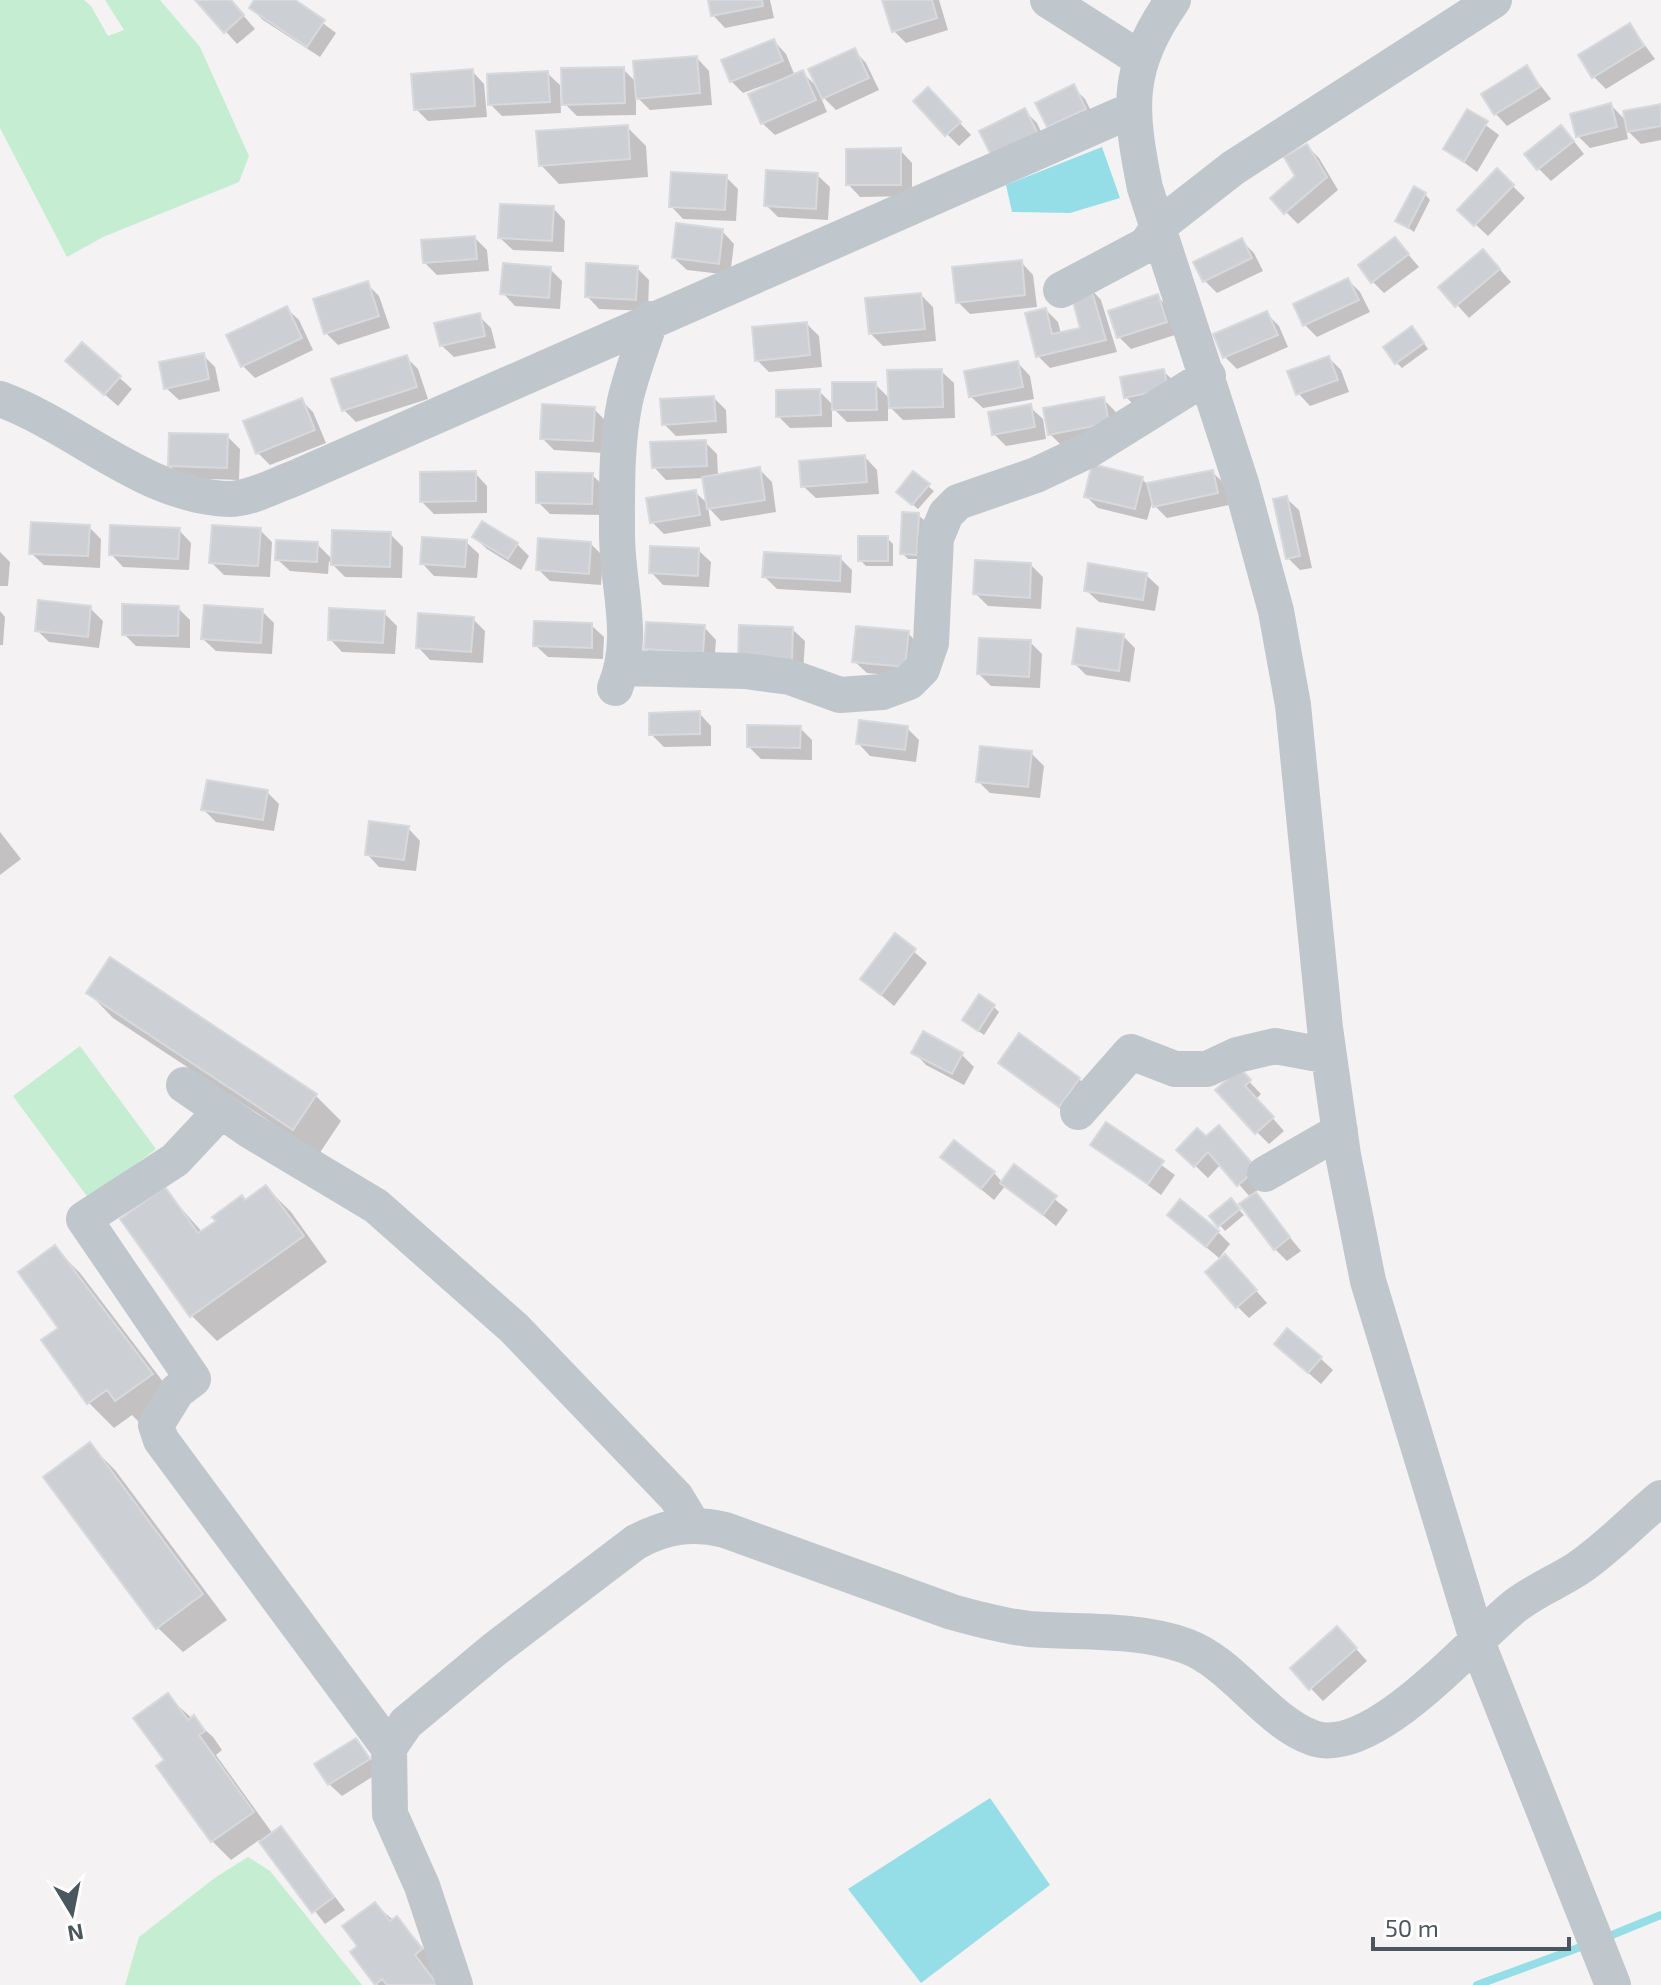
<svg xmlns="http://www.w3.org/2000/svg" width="1661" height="1985" viewBox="0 0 1661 1985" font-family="'Exo 2',sans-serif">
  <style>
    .green { fill: #c5edd1 }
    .water { fill: #95dee7 }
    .shadow { fill: #0003 }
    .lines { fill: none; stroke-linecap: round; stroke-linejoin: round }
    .stream { stroke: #95dee7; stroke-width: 8 }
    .building { fill: #ccd0d4; stroke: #d7d9dd; stroke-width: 2 }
    .minor { stroke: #bfc7cd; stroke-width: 36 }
  </style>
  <rect width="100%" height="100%" fill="#f4f2f2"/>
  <!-- green -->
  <path class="green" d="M0 0H84L91 6 108 36 124 30 105 0H160L200 47 249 156 239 182 103 237 67 257 0 128Z
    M80 1046 156 1149 89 1199 13 1096Z
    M248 1857 270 1871 362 1985H125L139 1937 216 1877Z"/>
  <!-- water -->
  <path class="water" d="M1102 147 1120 198 1070 213 1012 212 1006 185Z
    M990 1798 1050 1885 921 1983 848 1889Z"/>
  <!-- shadow -->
  <path class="shadow" d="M198 0H230L255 29 237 44Z
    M257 0H292L336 33 320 57 263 20 251 8Z
    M710 0H770L774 18 725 28 713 15Z
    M884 0H939L948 30 906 43 894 31Z
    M1630 25 1655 59 1606 89 1594 77Z
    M774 41 786 54 795 76 803 73 819 89 854 50 866 63 879 90 836 110 819 93 827 112 775 135 762 123 773 82 743 93 731 81Z
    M697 58 709 71 712 105 650 110 636 96V115L577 116 564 103 623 69 636 82Z
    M1527 68 1551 99 1507 126 1495 113Z
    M472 71 484 84 487 117 428 121 416 109Z
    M547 73 560 85 561 113 502 116 490 104Z
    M1073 87 1085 99 1096 121 1061 138 1048 126Z
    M940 102 971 135 959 146 947 134Z
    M1611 105 1627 122 1661 106V140L1641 144 1626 129 1628 139 1590 148 1578 136Z
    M1025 111 1037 123 1048 147 1005 168Z
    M1468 112 1499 135 1477 172 1446 149Z
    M627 127 646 146 648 177 559 184 541 165Z
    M1573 140 1584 154 1551 181 1539 169Z
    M1307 146 1319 158 1338 190 1298 224 1286 212Z
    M900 150 912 163V196L860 197 848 184Z
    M1497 171 1525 198 1488 236 1460 210Z
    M817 175 830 187 828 220 778 217 766 205Z
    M726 177 738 189 736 221 683 219 671 206Z
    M1425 194 1430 200 1414 232 1398 221Z
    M553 208 565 221 564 252 513 250 500 238Z
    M722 231 734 244 730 275 687 270 674 258Z
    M475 238 487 250 489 271 437 275 424 262Z
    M1395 239 1419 267 1384 293 1372 281Z
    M1242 241 1254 253 1263 271 1217 293 1205 281Z
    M1021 262 1033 275 1037 307 970 314 958 302Z
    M1495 264 1511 282 1469 318 1441 287Z
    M637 268 649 280 648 311 599 309 587 296Z
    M550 269 562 281 560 309 515 306 503 293Z
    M1348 280 1360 292 1370 312 1317 337 1305 325 1296 305Z
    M367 284 379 296 390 328 338 345 326 333Z
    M1089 287 1101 300 1117 352 1050 368 1038 356 1046 310 1058 322 1061 334 1083 329Z
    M921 295 933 307 936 341 883 346 870 333Z
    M1158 297 1170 309 1178 334 1131 349 1119 337Z
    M286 308 299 320 313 350 255 378 243 366Z
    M1267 314 1279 326 1288 347 1237 369 1225 357Z
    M479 316 491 328 496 348 454 357 441 345Z
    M807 324 819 336 822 367 769 372 757 360Z
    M1417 334 1428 349 1402 368 1397 363Z
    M82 344 132 389 118 406 80 373Z
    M203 355 215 367 220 391 179 400 166 388Z
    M406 357 418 369 428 399 356 422 344 410Z
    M1329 358 1341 370 1349 392 1310 406 1298 393Z
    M1018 363 1030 376 1034 399 983 408 970 396Z
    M941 371 954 383 955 418 903 420 888 405V421L847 422 832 407V427L790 428 778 416 819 391 834 406 875 384 890 399Z
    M1163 371 1176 383 1138 409 1126 397Z
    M714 398 726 410 727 433 676 436 664 424Z
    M1103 399 1115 411 1120 435 1062 446 1050 434Z
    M301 400 313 412 326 443 270 465 258 453Z
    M1030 407 1043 419 1046 439 1006 446 994 434Z
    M594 409 606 421 605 453 554 450 542 438Z
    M227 436 240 449 239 480 182 478 170 466Z
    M705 442 717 454 718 476 759 469 772 482 776 512 721 521 708 507 711 526 664 534 652 522 695 492 709 505 704 478 666 480 654 467Z
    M865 457 877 470 879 494 816 498 803 486Z
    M1212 472 1225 484 1229 505 1167 518 1152 503 1147 520 1098 508 1086 496 1142 479 1148 485Z
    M475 473 487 486V513L434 514 422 502Z
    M592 475 605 487 604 515 550 514 538 502Z
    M928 486 934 491 918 509 904 497Z
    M1286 498 1299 510 1312 568 1300 570 1288 558Z
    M918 515 924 520 922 559H908L902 553Z
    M89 527 101 539 100 568 44 565 31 553Z
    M179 530 191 543 189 570 123 567 111 554Z
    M260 530 272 542 270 577 224 575 211 562Z
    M390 534 403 547 402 578 345 577 329 561 328 574 290 571 277 559 317 544 333 560Z
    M474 537 517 544 529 556 521 570 487 549Z
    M887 538 893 544V566H866L860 560Z
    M466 542 479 554 477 578 434 576 422 563Z
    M591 544 603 556 601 585 550 581 538 569Z
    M698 550 711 562 709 587 663 585 651 572Z
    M0 552 10 562 8 586H0Z
    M840 558 852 570 851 593 777 589 764 576Z
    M1031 565 1043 577 1041 609 988 606 976 594Z
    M1146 575 1159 587 1155 611 1099 602 1086 590Z
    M90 608 103 621 99 648 49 642 37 630Z
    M178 608 190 620V648L136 646 124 634Z
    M0 611 5 617 3 645H0Z
    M262 611 274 623 272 654 216 651 203 639Z
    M384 613 397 626 395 654 342 652 330 639Z
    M473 619 485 631 483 663 430 660 418 647Z
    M591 625 604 637 603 659 548 657 535 645Z
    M704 627 716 640 714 665 658 661 646 648Z
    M792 629 805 641 803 673 752 671Z
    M908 633 920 646 917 678 867 673 854 661Z
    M1123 636 1135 648 1130 682 1086 675 1074 663Z
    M1030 642 1042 654 1040 688 991 686 979 674Z
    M699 713 711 726V746L664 747 651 734Z
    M800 728 812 740V760L761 759 749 747Z
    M907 728 919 740 916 762 870 756 858 743Z
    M1031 753 1044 766 1040 798 990 793 978 781Z
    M267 792 279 804 274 831 216 822 204 810Z
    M408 828 420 841 416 871 379 867 367 854Z
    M0 832 21 859 0 875Z
    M896 936 927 963 894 1006 862 979Z
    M88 992 316 1096 341 1121 319 1154 113 1018Z
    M994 1007 999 1012 984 1035 970 1025Z
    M924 1034 962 1055 974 1067 964 1085 926 1065 914 1052Z
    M1000 1062 1079 1079 1091 1092 1072 1118Z
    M1239 1071 1261 1094 1256 1099 1284 1131 1269 1144 1257 1132Z
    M1106 1125 1175 1175 1161 1195 1093 1144Z
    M1197 1131 1267 1182 1254 1193 1301 1251 1287 1261 1275 1249 1251 1198 1221 1164 1208 1178 1179 1150Z
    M942 1157 994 1173 1003 1183 1015 1167 1068 1210 1056 1226 1006 1185 994 1200Z
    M266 1187 291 1212 327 1262 217 1341 192 1316 164 1189 203 1233Z
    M1231 1201 1244 1215 1225 1231 1212 1216Z
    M1182 1227 1218 1232 1230 1244 1219 1258Z
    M55 1248 80 1273 177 1400 142 1425 132 1415 114 1428 89 1403 61 1328Z
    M1237 1269 1267 1303 1249 1318 1237 1306Z
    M1289 1356 1320 1358 1333 1370 1321 1384Z
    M90 1445 115 1470 227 1620 183 1652 157 1627Z
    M1349 1641 1367 1661 1323 1701 1292 1669Z
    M167 1696 213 1737 222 1750 216 1755 273 1834 281 1828 293 1841 345 1910 325 1924 259 1840 231 1860 212 1841 167 1761Z
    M356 1740 380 1772 342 1796 329 1784Z
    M374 1904 415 1938 439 1969 432 1974 440 1985H378L353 1952 360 1947Z"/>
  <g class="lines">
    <!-- stream -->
    <path class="stream" d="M1602 1939 1661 1915
      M1477 1985 1586 1945"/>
  </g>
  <!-- building -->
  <path class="building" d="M195 0H231L244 15 224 33Z
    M254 0H295L325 20 307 47 249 8Z
    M708 0H762L763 6 711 16Z
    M882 0H932L937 18 892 32Z
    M1630 23 1644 46 1592 78 1578 55Z
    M774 39 783 61 730 82 721 60Z
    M855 48 869 78 822 99 808 69Z
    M697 56 700 93 636 99 633 61Z
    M1527 65 1540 87 1494 115 1481 94Z
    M624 67 625 103 562 105 561 68Z
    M473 69 475 106 414 110 411 74Z
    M803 70 816 100 761 124 748 94Z
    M548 71 550 102 488 105 487 74Z
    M1074 84 1086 109 1047 127 1035 103Z
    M928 87 961 122 945 136 913 101Z
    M1611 103 1617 127 1576 137 1570 114Z
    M1661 104V126L1627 132 1623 111Z
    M1025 108 1038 134 992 157 979 131Z
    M1467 109 1488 121 1464 162 1443 149Z
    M628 125 630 159 539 166 536 131Z
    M1561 125 1574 141 1537 170 1524 154Z
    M1307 144 1327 177 1284 214 1270 198 1295 176 1284 157Z
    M901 148V185H846V149Z
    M1497 168 1514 185 1474 226 1457 210Z
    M766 170 818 173 816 209 764 206Z
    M671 172 727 175 725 210 669 207Z
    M1414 186 1426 193 1408 228 1395 221Z
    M500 204 554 206 552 241 498 238Z
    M676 223 723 229 719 264 672 258Z
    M475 236 477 259 423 263 421 240Z
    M1395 237 1409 254 1371 283 1358 265Z
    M1242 238 1252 258 1203 282 1193 262Z
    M1483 249 1500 269 1455 307 1438 287Z
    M1022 260 1025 295 956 303 952 267Z
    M503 263 551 267 549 298 500 294Z
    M586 263 638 266 636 300 585 297Z
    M1348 278 1359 300 1303 326 1293 304Z
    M368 281 379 316 324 334 313 299Z
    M1090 285 1106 340 1036 357 1025 313 1046 308 1052 334 1080 328 1070 291Z
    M921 293 925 329 869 334 865 298Z
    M1158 294 1167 322 1117 338 1108 311Z
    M287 306 302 338 241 367 226 335Z
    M1267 311 1278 335 1223 358 1213 334Z
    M480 313 485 336 440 346 434 323Z
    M807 322 810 355 755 361 752 327Z
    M1412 326 1424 343 1395 364 1383 347Z
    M82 342 121 376 104 395 65 361Z
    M204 353 209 379 164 389 159 362Z
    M407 355 417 387 342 411 331 379Z
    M1329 356 1338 380 1296 395 1287 371Z
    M1018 361 1023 387 969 397 964 371Z
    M942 369 943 407 889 408 887 370Z
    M1164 369 1168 389 1124 398 1120 377Z
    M832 382H876L877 410H832Z
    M820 389 821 415 776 417V390Z
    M714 396 716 421 662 425 660 399Z
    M1104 397 1109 423 1048 435 1043 408Z
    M302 398 315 430 256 454 243 421Z
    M542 404 595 407 593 441 540 439Z
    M1031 404 1035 427 992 435 988 412Z
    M169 433 228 434 227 468 168 466Z
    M706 440 707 466 652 468 650 442Z
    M865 455 867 482 801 487 799 461Z
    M1092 464 1143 477 1135 509 1084 497Z
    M760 467 765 500 707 509 702 477Z
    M1213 470 1218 493 1153 507 1147 483Z
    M476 471V501L420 502V472Z
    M913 471 930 484 912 505 896 492Z
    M536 472 593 473 592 504 536 503Z
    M696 490 700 515 650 523 646 498Z
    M1287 496 1300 556 1286 559 1273 499Z
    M902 512 919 513 917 555 900 554Z
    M482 521 518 543 508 559 472 537Z
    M31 522 90 525 88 556 29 554Z
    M110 525 180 528 178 559 109 555Z
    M212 525 261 528 258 566 209 563Z
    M332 530 391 532 390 567 331 565Z
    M858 536H888V561H858Z
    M422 537 467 540 465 567 420 564Z
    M538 538 591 542 589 574 536 570Z
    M276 540 318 542 317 562 275 560Z
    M650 546 699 548 698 576 649 573Z
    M764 552 841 556 840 581 762 577Z
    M975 560 1031 563 1030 598 973 594Z
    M1088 563 1147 573 1143 600 1084 591Z
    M38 600 91 606 88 637 35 631Z
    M122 604 179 606 178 636 122 635Z
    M204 605 263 609 261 643 201 639Z
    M329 608 385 611 383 643 328 640Z
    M418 613 474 617 471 652 416 648Z
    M534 621 592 623V648L533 646Z
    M646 622 705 625 703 653 644 649Z
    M739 625 793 627 792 661 738 659Z
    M856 626 909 631 905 667 852 662Z
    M1077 628 1124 634 1119 671 1072 664Z
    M979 638 1031 640 1029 677 977 674Z
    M700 711V734L649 735V713Z
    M859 720 908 726 905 750 856 744Z
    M747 725 801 726 800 748 747 747Z
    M980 746 1032 751 1028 787 976 782Z
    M207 780 268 790 263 820 201 810Z
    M369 821 409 826 404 860 365 855Z
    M895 933 916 949 881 995 860 979Z
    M110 957 317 1094 293 1130 86 993Z
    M979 994 995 1005 978 1031 962 1020Z
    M923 1031 963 1053 952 1074 911 1053Z
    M1019 1033 1080 1078 1059 1107 998 1063Z
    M1240 1068 1251 1080 1245 1086 1274 1117 1255 1134 1215 1090Z
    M1106 1122 1164 1161 1148 1184 1090 1145Z
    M1219 1125 1257 1169 1237 1186 1208 1152 1194 1167 1176 1150 1197 1128 1206 1136Z
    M954 1140 995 1172 981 1189 940 1157Z
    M1014 1164 1057 1196 1043 1215 1000 1183Z
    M266 1185 304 1236 190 1317 120 1219 165 1187 198 1233 216 1221 212 1217 242 1195 245 1200Z
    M1256 1192 1290 1237 1274 1250 1239 1204Z
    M1231 1198 1240 1209 1218 1227 1209 1216Z
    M1180 1199 1219 1231 1206 1247 1167 1215Z
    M55 1245 153 1374 115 1401 107 1390 87 1404 41 1340 58 1328 18 1272Z
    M1225 1254 1257 1290 1236 1308 1205 1272Z
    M1287 1328 1322 1357 1308 1373 1274 1344Z
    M90 1442 203 1594 156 1629 43 1477Z
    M1337 1626 1357 1648 1309 1690 1290 1668Z
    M168 1693 188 1720 194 1715 205 1731 199 1735 254 1812 211 1842 156 1766 164 1760 133 1718Z
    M356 1738 370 1759 328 1785 314 1764Z
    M281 1826 334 1897 312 1913 259 1842Z
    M375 1902 390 1921 397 1916 422 1949 415 1955 438 1985H387L382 1979 375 1985 350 1952 357 1946 342 1926Z"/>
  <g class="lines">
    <!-- minor -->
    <path class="minor" d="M1048 0 1139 58
      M1173 0C1125 69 1129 108 1145 188L1241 483 1276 611 1293 705 1325 1028 1343 1155 1368 1281 1481 1652 1613 1985
      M1061 290 1146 245 1160 225 1233 168 1494 0
      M0 399C77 427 145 497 230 499 250 499 276 485 295 478L1132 110
      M623 668 745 671 790 677 840 695 882 692 909 682 922 669 931 643 936 538 946 514 958 502 1036 475 1089 450 1208 376
      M615 688C637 635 616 585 617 530 617 487 616 444 625 401 631 374 642 346 651 319
      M184 1085 249 1130 376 1206 514 1328 676 1497 693 1525
      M221 1111 175 1160 84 1219 193 1379 177 1391 156 1425 161 1440 389 1748
      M1078 1112 1131 1052 1175 1069H1207L1237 1055 1275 1046 1329 1056
      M1265 1174 1340 1131
      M455 1985 422 1886 390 1814 389 1748 406 1723 495 1649 636 1542C666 1526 691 1522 725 1530L952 1612C977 1619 1003 1626 1029 1629 1079 1633 1138 1628 1186 1646 1233 1663 1267 1722 1313 1738 1373 1759 1471 1641 1515 1606 1534 1591 1557 1582 1577 1569 1607 1549 1633 1521 1661 1498"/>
  </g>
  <!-- north arrow -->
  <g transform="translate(72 1913) rotate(170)" stroke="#ffffff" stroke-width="6" paint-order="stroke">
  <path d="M0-6L14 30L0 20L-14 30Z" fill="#4b575e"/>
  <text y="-12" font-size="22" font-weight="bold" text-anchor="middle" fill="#4b575e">N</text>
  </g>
  <!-- scale -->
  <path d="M1373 1937v12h196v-12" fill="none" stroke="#4b575e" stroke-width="4"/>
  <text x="1385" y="1937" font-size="24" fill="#4b575e" stroke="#ffffff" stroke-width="6" paint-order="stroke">50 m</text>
</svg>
